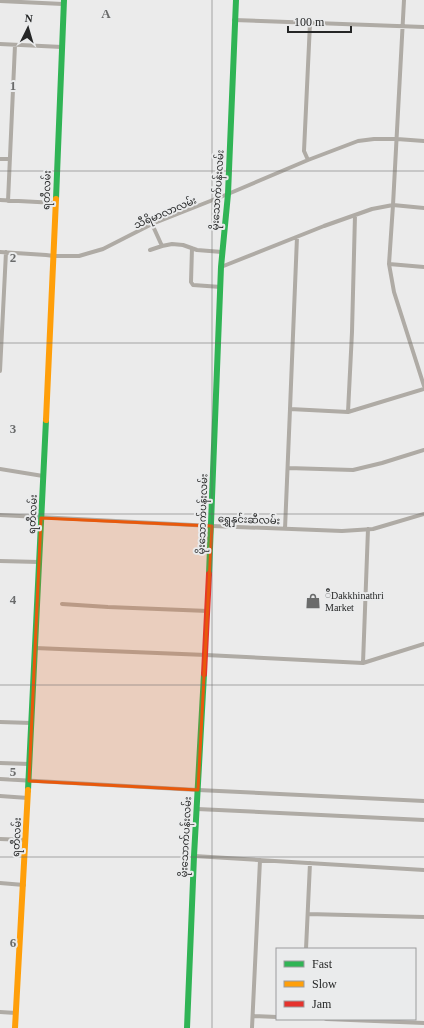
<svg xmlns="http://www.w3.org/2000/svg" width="424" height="1028" viewBox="0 0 424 1028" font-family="'Times New Roman','Noto Sans Myanmar',serif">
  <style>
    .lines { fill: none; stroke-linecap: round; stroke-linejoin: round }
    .street { stroke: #afaba5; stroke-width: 4 }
    .fast { stroke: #30b455; stroke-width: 6 }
    .slow { stroke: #ff9f0a; stroke-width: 6 }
    .jam { stroke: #e5322d; stroke-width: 6 }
    .marked { fill: #e8590c; fill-opacity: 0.2; stroke: #e8590c; stroke-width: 3; stroke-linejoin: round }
    .grid { fill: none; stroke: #6a6b6b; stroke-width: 1; stroke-opacity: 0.55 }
    .labels { text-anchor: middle; stroke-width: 4; stroke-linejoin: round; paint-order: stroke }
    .street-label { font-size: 10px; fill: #252626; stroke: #eaebec }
    .poi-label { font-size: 10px; fill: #252626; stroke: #eaebec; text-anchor: start }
    .grid-label { font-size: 13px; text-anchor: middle; font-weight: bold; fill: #6a6b6b; stroke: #eaebec; stroke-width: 4; stroke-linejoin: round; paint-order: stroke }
  </style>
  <rect width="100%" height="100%" fill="#ebebeb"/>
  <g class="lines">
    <!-- street -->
    <path class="street" d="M404 0 393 205 389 264 394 292 424 386
      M0 1 63 4
      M234 20 424 27
      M0 44 62 47
      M0 159H10
      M308 160 304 151 310 23
      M0 200 56 203
      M8 201 15 45
      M152 224 162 246
      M297 237 290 409 348 412 424 389
      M192 248 191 282 193 285 221 287
      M150 250 162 246 172 244 183 245 197 250 222 252
      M0 252 46 255 54 256H79L103 249 152 224 228 194 308 160 358 141 374 139H397L424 141
      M389 264 424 267
      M221 267 324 226 372 209 393 205 424 208
      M0 371 6 252
      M348 412 352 332 355 215
      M288 468 353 470 382 463 424 450
      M0 469 43 476
      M0 515 212 526 342 531 373 529 424 514
      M285 529 290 409
      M0 561 39 562
      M62 604 108 607 208 611
      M35 648 206 655 363 663 368 529
      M363 663 424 644
      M0 722 32 723
      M0 763 30 764
      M0 779 198 790 424 801
      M0 796 28 798
      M197 809 424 820
      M0 839 26 840
      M194 856 424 870
      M0 883 24 885
      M308 914 424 917
      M306 949 310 863
      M0 1012 16 1013
      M253 1016 277 1017
      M326 1019 424 1023
      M252 1028 260 860"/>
    <!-- fast -->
    <path class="fast" d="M56 199 64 0
      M209 574 221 267 228 194 236 0
      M28 790 46 420
      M187 1028 194 856 204 674"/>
    <!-- slow -->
    <path class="slow" d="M46 420 56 199
      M15 1028 28 790"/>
    <!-- jam -->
    <path class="jam" d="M204 674 209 574"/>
  </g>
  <!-- marked area -->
  <path class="marked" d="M41 518 212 526 198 790 29 781Z"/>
  <!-- grid -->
  <path class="grid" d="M212 0V1028M0 171H424M0 343H424M0 514H424M0 685H424M0 857H424"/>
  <!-- icons -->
  <defs>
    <g id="shop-bare" transform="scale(1.2)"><path d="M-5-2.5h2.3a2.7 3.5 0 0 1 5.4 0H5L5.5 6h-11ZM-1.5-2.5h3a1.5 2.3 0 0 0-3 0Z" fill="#6a6b6b" stroke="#eaebec" stroke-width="2.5" paint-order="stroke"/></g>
  </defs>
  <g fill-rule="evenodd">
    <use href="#shop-bare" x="313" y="601"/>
  </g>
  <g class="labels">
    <!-- street labels -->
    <g class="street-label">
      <text transform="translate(46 190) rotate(-88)" y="4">ရတီလမ်း</text>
      <text transform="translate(217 190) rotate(-86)" y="4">မိုးသောက်ပန်းလမ်း</text>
      <text transform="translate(165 212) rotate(-23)" y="4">သီရိမာလာလမ်း</text>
      <text transform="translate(32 514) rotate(-87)" y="4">ရတီလမ်း</text>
      <text transform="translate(202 514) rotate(-88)" y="4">မိုးသောက်ပန်းလမ်း</text>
      <text transform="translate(249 519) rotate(2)" y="4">ရွှေနှင်းဆီလမ်း</text>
      <text transform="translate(16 837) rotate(-87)" y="4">ရတီလမ်း</text>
      <text transform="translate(185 837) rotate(-87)" y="4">မိုးသောက်ပန်းလမ်း</text>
    </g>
    <!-- poi labels -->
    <g class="poi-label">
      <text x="325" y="599">ီDakkhinathri<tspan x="325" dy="12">Market</tspan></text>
    </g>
  </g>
  <g class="grid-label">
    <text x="106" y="18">A</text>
    <text x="13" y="90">1</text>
    <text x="13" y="262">2</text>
    <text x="13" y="433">3</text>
    <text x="13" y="604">4</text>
    <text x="13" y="776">5</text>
    <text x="13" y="947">6</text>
  </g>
  <!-- legend -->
  <rect x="276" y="948" width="140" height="72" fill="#eaebec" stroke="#9b9c9d"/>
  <rect x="284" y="961" width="20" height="6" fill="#30b455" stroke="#9b9c9d"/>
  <text x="312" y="968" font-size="12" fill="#252626">Fast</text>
  <rect x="284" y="981" width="20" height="6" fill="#ff9f0a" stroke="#9b9c9d"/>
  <text x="312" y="988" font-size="12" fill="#252626">Slow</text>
  <rect x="284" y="1001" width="20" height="6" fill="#e5322d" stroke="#9b9c9d"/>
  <text x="312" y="1008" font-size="12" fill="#252626">Jam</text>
  <!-- north arrow -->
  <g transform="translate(28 28) rotate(5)" stroke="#eaebec" stroke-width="3" paint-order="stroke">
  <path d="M0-3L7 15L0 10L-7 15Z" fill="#252626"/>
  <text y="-6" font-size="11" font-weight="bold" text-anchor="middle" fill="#252626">N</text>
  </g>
  <!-- scale -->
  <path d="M288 26v6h63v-6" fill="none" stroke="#252626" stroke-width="2"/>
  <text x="294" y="26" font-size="12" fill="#252626" stroke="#eaebec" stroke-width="3" paint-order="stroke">100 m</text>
</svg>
